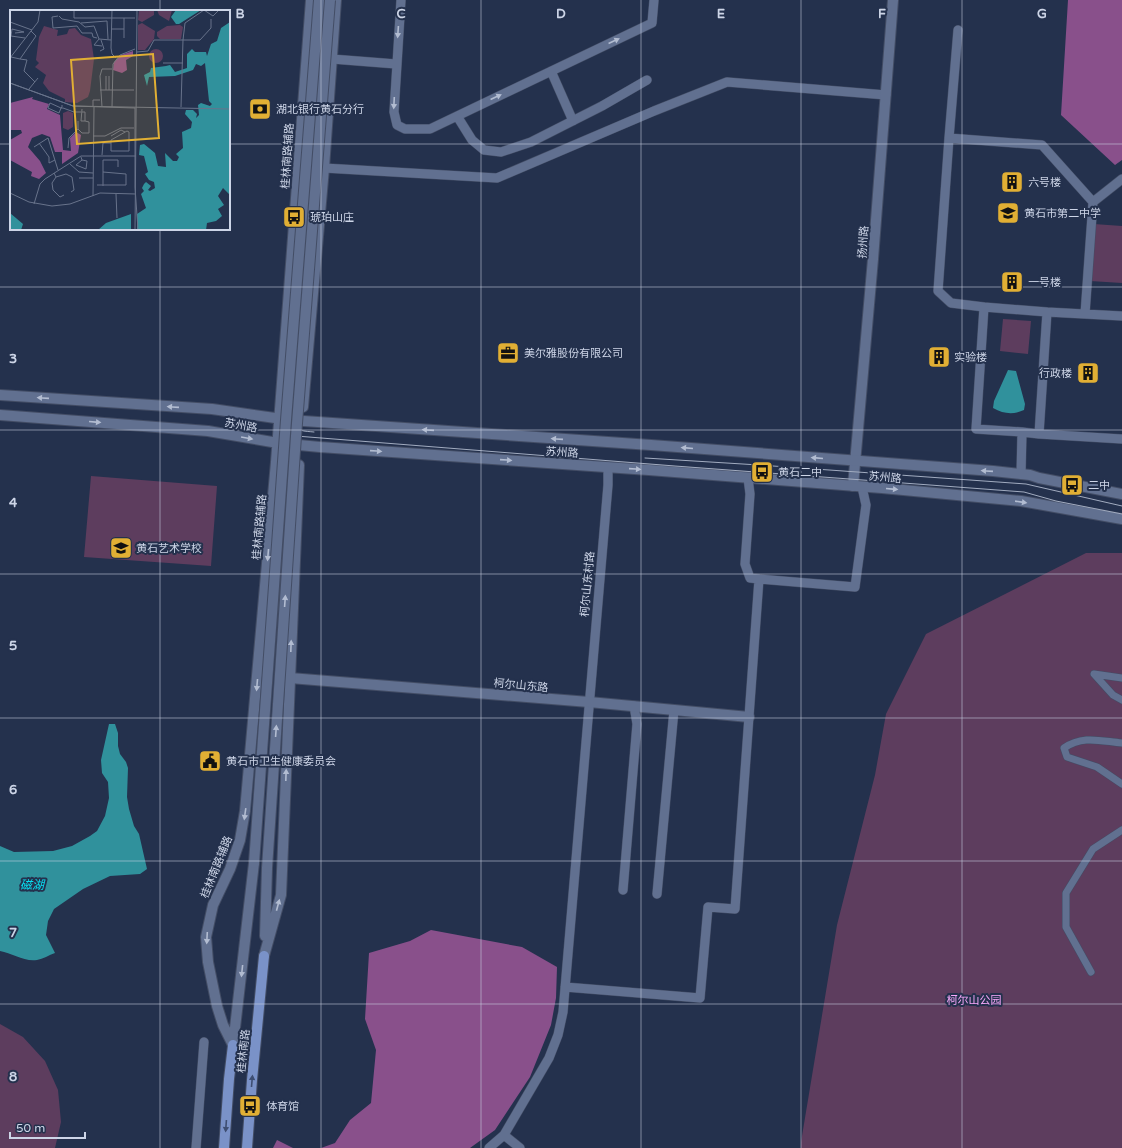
<svg xmlns="http://www.w3.org/2000/svg" width="1122" height="1148" viewBox="0 0 1122 1148" font-family="'Varela Round','Noto Sans SC',sans-serif">
  <style>
    .green { fill: #5d3d5e }
    .forest { fill: #89508b }
    .water { fill: #30919c }
    .lines { fill: none; stroke-linecap: round; stroke-linejoin: round }
    .pedestrian-casing { stroke: #434d65; stroke-width: 8 }
    .minor-casing { stroke: #434d65; stroke-width: 10 }
    .tertiary-casing { stroke: #434d65; stroke-width: 12 }
    .secondary-casing { stroke: #434d65; stroke-width: 12 }
    .primary-casing { stroke: #434d65; stroke-width: 12 }
    .pedestrian { stroke: #617090; stroke-width: 7 }
    .minor { stroke: #617090; stroke-width: 9 }
    .tertiary { stroke: #617090; stroke-width: 10 }
    .secondary { stroke: #617090; stroke-width: 10 }
    .primary { stroke: #7a92c8; stroke-width: 10 }
    .tram { stroke: #a2acc0; stroke-width: 1 }
    .secondary-bridge-casing { stroke: #434d65; stroke-width: 12; stroke-linecap: butt }
    .secondary-bridge { stroke: #617090; stroke-width: 10 }
    .oneway { fill: #b2bcd1 }
    .oneway2 { fill: #3e4e72 }
    .grid { fill: none; stroke: #cdd5e7; stroke-width: 1; stroke-opacity: 0.55 }
    .labels { text-anchor: middle; stroke-width: 4; stroke-linejoin: round; paint-order: stroke }
    .poi-label { font-size: 11px; fill: #cdd5e7; stroke: #24314d; text-anchor: start }
    .street-label { font-size: 11px; fill: #cdd5e7; stroke: #24314d }
    .park-label { font-size: 11px; fill: #f8a8fb; stroke: #24314d }
    .water-label { font-size: 12px; font-style: italic; fill: #07e0f2; stroke: #24314d }
    .inset-road { fill: none; stroke: #68738b; stroke-width: 1 }
    .view { fill: #e1af34; fill-opacity: 0.15; stroke: #e1af34; stroke-width: 2 }
    .inset-edge { fill: none; stroke: #cdd5e7; stroke-width: 2 }
    .grid-label { font-size: 13px; text-anchor: middle; font-weight: bold; fill: #cdd5e7; stroke: #24314d; stroke-width: 4; stroke-linejoin: round; paint-order: stroke }
  </style>
  <rect width="100%" height="100%" fill="#24314d"/>
  <!-- green -->
  <path class="green" d="M1094 224 1122 226V283L1090 281Z
    M1003 319 1031 321 1028 354 1000 351Z
    M91 476 217 486 211 566 84 557Z
    M1086 553H1122V1148H801V1142L837 925 875 775 886 714 926 634Z
    M0 1024 23 1037 45 1061 58 1090 61 1122 55 1148H0Z"/>
  <!-- forest -->
  <path class="forest" d="M1068 0H1122V160L1115 165 1061 115Z
    M431 930 522 947 557 967 556 998 551 1025 530 1077 495 1130 470 1148H321L335 1143 350 1120 371 1103 376 1050 365 1019 369 953 410 941Z
    M277 1140 293 1148H296H273Z"/>
  <!-- water -->
  <path class="water" d="M1008 370 1016 371 1025 404 1024 410C1013 415 1004 414 993 408L994 401Z
    M109 724H115L118 733V746L120 754 126 762 128 768 127 797 129 809 134 826 139 834 147 869 140 874 110 876 83 889 54 909 48 921 46 935 55 953C49 955 43 959 37 960 24 962 12 953 0 951V846L14 852 53 851 72 846 90 836 97 831 105 816 109 798 108 782 102 773 101 760Z"/>
  <g class="lines">
    <!-- pedestrian casing -->
    <g class="pedestrian-casing">
      <path id="pedestrian" d="M1122 678 1094 674 1113 695 1122 700
        M1122 743C1100 741 1083 735 1064 748L1067 757 1097 767 1122 784
        M1091 972 1066 927V893L1093 849 1122 830"/>
    </g>
    <!-- minor casing -->
    <g class="minor-casing">
      <path id="minor" d="M401 0 394 112 397 125 405 129H430L652 23 654 0
        M332 59 396 64
        M551 71 573 121
        M457 116 472 140 484 150 501 152 531 142 602 106 647 80
        M949 138 958 30
        M324 168 497 178 654 111 727 82 886 95
        M984 307 951 303 938 291 949 138 1042 145 1093 202
        M1047 312 1122 316
        M1085 314 1093 202 1122 179
        M1039 434 1122 439
        M1021 474 1022 432 1039 434 1047 312 984 307 976 429 1022 432
        M759 579 855 587 866 505 862 487
        M623 890 637 724 634 706
        M657 894 674 710
        M565 987 700 998 708 907 735 909 759 579 750 578 745 564 750 494 748 478
        M504 1135 520 1148
        M196 1148 204 1042
        M489 1148 504 1135 549 1058 558 1035 563 1012 608 485V467"/>
    </g>
    <!-- tertiary casing -->
    <g class="tertiary-casing">
      <path id="tertiary" d="M853 486 873 259 893 0
        M290 678 589 702 749 717"/>
    </g>
    <!-- secondary casing -->
    <g class="secondary-casing">
      <path id="secondary" d="M0 395 212 409 289 420 651 445 993 471 1030 475 1039 478 1122 494
        M303 407 324 168 336 0
        M0 415 208 431 278 443 320 447 649 470 882 488 1021 501 1122 519
        M265 936 267 868
        M264 956 281 895 299 465
        M233 1045 223 1025 217 1006 208 962 206 937 213 905 230 869 240 840 245 811 276 462 311 0
        M233 1045 254 863"/>
    </g>
    <!-- primary casing -->
    <g class="primary-casing">
      <path id="primary" d="M224 1148 229 1079 233 1045
        M247 1148 252 1080 264 956"/>
    </g>
    <!-- pedestrian -->
    <use href="#pedestrian" class="pedestrian"/>
    <!-- minor -->
    <use href="#minor" class="minor"/>
    <!-- tertiary -->
    <use href="#tertiary" class="tertiary"/>
    <!-- secondary -->
    <use href="#secondary" class="secondary"/>
    <!-- primary -->
    <use href="#primary" class="primary"/>
    <!-- tram -->
    <path class="tram" d="M322 0 290 410C289 420 287 429 296 436L675 466 1024 492 1056 501 1122 514
      M293 421C294 432 305 431 314 432
      M645 458 759 465 1026 484 1122 506"/>
    <!-- secondary-bridge casing -->
    <g class="secondary-bridge-casing">
      <path id="secondary-bridge" d="M254 863 286 420 319 0
        M267 868 296 436 330 0"/>
    </g>
    <!-- secondary-bridge -->
    <use href="#secondary-bridge" class="secondary-bridge"/>
  </g>
  <!-- one-way arrows -->
  <defs><path id="oneway-solid" d="M-6-.8H1V-3.2L6.5 0L1 3.2V.8H-6Z"/></defs>
  <g class="oneway">
    <use href="#oneway-solid" transform="translate(398 32) rotate(94)"/>
    <use href="#oneway-solid" transform="translate(614 41) rotate(-25)"/>
    <use href="#oneway-solid" transform="translate(496 97) rotate(-25)"/>
    <use href="#oneway-solid" transform="translate(394 103) rotate(93)"/>
    <use href="#oneway-solid" transform="translate(43 398) rotate(-176)"/>
    <use href="#oneway-solid" transform="translate(173 407) rotate(-176)"/>
    <use href="#oneway-solid" transform="translate(95 422) rotate(5)"/>
    <use href="#oneway-solid" transform="translate(428 430) rotate(-176)"/>
    <use href="#oneway-solid" transform="translate(247 438) rotate(10)"/>
    <use href="#oneway-solid" transform="translate(557 439) rotate(-176)"/>
    <use href="#oneway-solid" transform="translate(687 448) rotate(-175)"/>
    <use href="#oneway-solid" transform="translate(376 451) rotate(4)"/>
    <use href="#oneway-solid" transform="translate(817 458) rotate(-175)"/>
    <use href="#oneway-solid" transform="translate(506 460) rotate(4)"/>
    <use href="#oneway-solid" transform="translate(635 469) rotate(4)"/>
    <use href="#oneway-solid" transform="translate(987 471) rotate(-176)"/>
    <use href="#oneway-solid" transform="translate(892 489) rotate(5)"/>
    <use href="#oneway-solid" transform="translate(1021 502) rotate(8)"/>
    <use href="#oneway-solid" transform="translate(268 555) rotate(95)"/>
    <use href="#oneway-solid" transform="translate(285 601) rotate(-86)"/>
    <use href="#oneway-solid" transform="translate(291 646) rotate(-88)"/>
    <use href="#oneway-solid" transform="translate(257 685) rotate(95)"/>
    <use href="#oneway-solid" transform="translate(276 731) rotate(-86)"/>
    <use href="#oneway-solid" transform="translate(286 775) rotate(-88)"/>
    <use href="#oneway-solid" transform="translate(245 814) rotate(98)"/>
    <use href="#oneway-solid" transform="translate(278 905) rotate(-75)"/>
    <use href="#oneway-solid" transform="translate(207 938) rotate(93)"/>
    <use href="#oneway-solid" transform="translate(242 971) rotate(96)"/>
  </g>
  <g class="oneway2">
    <use href="#oneway-solid" transform="translate(252 1081) rotate(-85)"/>
    <use href="#oneway-solid" transform="translate(226 1126) rotate(94)"/>
  </g>
  <!-- grid -->
  <path class="grid" d="M160 0V11M321 0V1148M481 0V1148M641 0V1148M801 0V1148M962 0V1148M0 144H11M229 144H1122M160 229V1148M0 287H1122M0 430H1122M0 574H1122M0 718H1122M0 861H1122M0 1004H1122"/>
  <!-- icons -->
  <defs>
    <g id="bank-square" transform="scale(1.15)"><rect x="-9" y="-9" width="18" height="18" rx="4" fill="#e1af34" stroke="#24314d"/><path d="M-6-4H6V4H-6ZM0-2.3a2.3 2.3 0 1 0 0 4.6a2.3 2.3 0 1 0 0-4.6Z" fill="#111"/></g>
    <g id="building-square" transform="scale(1.15)"><rect x="-9" y="-9" width="18" height="18" rx="4" fill="#e1af34" stroke="#24314d"/><path d="M-4-6H4V6H1V3H-1V6H-4ZM-2.5-4.3h1.7v1.8h-1.7ZM.8-4.3h1.7v1.8H.8ZM-2.5-1h1.7V.8h-1.7ZM.8-1h1.7V.8H.8Z" fill="#111"/></g>
    <g id="school-square" transform="scale(1.15)"><rect x="-9" y="-9" width="18" height="18" rx="4" fill="#e1af34" stroke="#24314d"/><path d="M0-5L7-2L0 1L-7-2ZM-4 1L0 2.5L4 1V4Q0 6-4 4Z" fill="#111"/></g>
    <g id="bus-square" transform="scale(1.15)"><rect x="-9" y="-9" width="18" height="18" rx="4" fill="#e1af34" stroke="#24314d"/><path d="M-5-6H5V4H4V6H2V4H-2V6H-4V4H-5ZM-3.5-4V0h7V-4ZM-3.5 1.2v1.5H-2V1.2ZM2 1.2v1.5H3.5V1.2Z" fill="#111"/></g>
    <g id="office-square" transform="scale(1.15)"><rect x="-9" y="-9" width="18" height="18" rx="4" fill="#e1af34" stroke="#24314d"/><path d="M-6-3h4V-5.5h4V-3h4V5H-6ZM-1-4.5V-3h2v-1.5ZM-6 0V1H6V0Z" fill="#111"/></g>
    <g id="civic-square" transform="scale(1.15)"><rect x="-9" y="-9" width="18" height="18" rx="4" fill="#e1af34" stroke="#24314d"/><path d="M-.6-6.5H3V-4.5H.6V-3L4-1V1h2V6H-6V1h2V-1L-.6-3ZM-1.2 2.5V6h2.4V2.5Z" fill="#111"/></g>
  </defs>
  <g fill-rule="evenodd">
    <use href="#bank-square" x="260" y="109"/>
    <use href="#building-square" x="1012" y="182"/>
    <use href="#school-square" x="1008" y="213"/>
    <use href="#bus-square" x="294" y="217"/>
    <use href="#building-square" x="1012" y="282"/>
    <use href="#office-square" x="508" y="353"/>
    <use href="#building-square" x="939" y="357"/>
    <use href="#building-square" x="1088" y="373"/>
    <use href="#bus-square" x="762" y="472"/>
    <use href="#bus-square" x="1072" y="485"/>
    <use href="#school-square" x="121" y="548"/>
    <use href="#civic-square" x="210" y="761"/>
    <use href="#bus-square" x="250" y="1106"/>
  </g>
  <g class="labels">
    <!-- poi labels -->
    <g class="poi-label">
      <text x="276" y="113">湖北银行黄石分行</text>
      <text x="1028" y="186">六号楼</text>
      <text x="1024" y="217">黄石市第二中学</text>
      <text x="310" y="221">琥珀山庄</text>
      <text x="1028" y="286">一号楼</text>
      <text x="524" y="357">美尔雅股份有限公司</text>
      <text x="954" y="361">实验楼</text>
      <text x="1072" y="377" text-anchor="end">行政楼</text>
      <text x="778" y="476">黄石二中</text>
      <text x="1088" y="489">二中</text>
      <text x="136" y="552">黄石艺术学校</text>
      <text x="226" y="765">黄石市卫生健康委员会</text>
      <text x="266" y="1110">体育馆</text>
    </g>
    <!-- street labels -->
    <g class="street-label">
      <text transform="translate(287 156) rotate(-86)" y="4">桂林南路辅路</text>
      <text transform="translate(863 242) rotate(-86)" y="4">扬州路</text>
      <text transform="translate(241 425) rotate(10)" y="4">苏州路</text>
      <text transform="translate(562 452) rotate(4)" y="4">苏州路</text>
      <text transform="translate(885 477) rotate(5)" y="4">苏州路</text>
      <text transform="translate(259 527) rotate(-85)" y="4">桂林南路辅路</text>
      <text transform="translate(587 584) rotate(-85)" y="4">柯尔山东村路</text>
      <text transform="translate(521 685) rotate(5)" y="4">柯尔山东路</text>
      <text transform="translate(216 867) rotate(-68)" y="4">桂林南路辅路</text>
      <text transform="translate(243 1051) rotate(-84)" y="4">桂林南路</text>
    </g>
    <!-- park labels -->
    <g class="park-label">
      <text x="974" y="1004">柯尔山公园</text>
    </g>
    <!-- water labels -->
    <g class="water-label">
      <text x="32" y="889">磁湖</text>
    </g>
  </g>
  <!-- overview -->
  <g transform="translate(10 10)">
    <rect width="220" height="220" fill="#24314d"/>
    <path d="M129 0H144V5L132 12 128 10ZM147 0H162L159 11 149 5ZM132 13 145 21 144 29 135 40H128V15ZM170 15 173 17 171 29H150L147 26V22L157 16ZM34 16 48 20 47 26 57 24 59 19 65 18 71 25 81 29 84 49 80 81 78 87 67 93 55 92V89L39 81 33 73 36 65 25 57 29 53 26 50 29 27ZM139 46a7 7 0 1 1 14 0a7 7 0 1 1-14 0ZM58 101 63 103V117L58 120 53 118V103Z" fill="#5d3d5e"/>
    <path d="M123 41V46L116 50 117 60 112 63 103 60 104 52 111 45ZM23 87 22 89 39 94 37 99 50 105 53 140 61 141 60 128 66 122 71 125 68 143 52 154V142H45L40 127 32 124 22 128 18 137 30 151 36 163 29 169 21 166 22 162 0 150V130L12 123 11 120H0V93Z" fill="#89508b"/>
    <path d="M166 0H191L169 14H166L161 7ZM220 12V185L213 178 208 186 214 195 208 199 212 206 206 211 197 213 196 220H127V204L136 198 131 184 134 181 132 178 134 174 136 172 141 176 138 180 140 181 145 178 144 172 139 170 135 164 138 162 134 146 129 145 130 135 134 134 145 143 148 156 156 157 155 143 163 151H167L169 147 166 144 173 138 172 122 181 118 182 112 175 104 176 100H183L187 104 186 108 189 105 188 95 191 93 200 96 202 94 199 91 195 53 191 56 186 54 183 60 165 66 139 67 137 76 134 65 140 62 141 58 156 56 160 55 165 62 177 58V44L182 39 185 42H196L197 46 201 34 207 31 211 18ZM0 203 13 214 11 220H0ZM121 204V220H88L96 213Z" fill="#30919c"/>
    <path class="inset-road" d="M64 0V8H125M102 0 101 38 102 44 106 48M194 0 203 6 209 0M48 6 42 7 43 18 67 16 72 23H82L83 27 87 28M49 6 52 9 69 12 75 17 84 16 89 29 101 30M0 12 22 20M71 13 97 11 98 29M101 19H114M1 26 2 19 14 22 5 23M1 26 15 28M114 28V8M89 29 84 35 92 36M90 41 94 39 91 30M127 42 138 41 144 30H173L175 13 194 0M1 47 10 49 26 26 21 21M0 48 28 12 30 0M10 49 17 50 14 61 25 72M153 53H173M99 66V80M0 73 63 96 220 99M0 73 63 96 125 98V177L128 220M19 79 28 68M90 80H124M96 80V66M52 95V97L51 98 49 103 38 98 40 93 51 98H53L64 102H71M83 96V90H90M92 97 90 66 92 59H102M102 97 103 54 110 45 125 39M171 97 173 30H190L201 18V9M72 99 71 111H75V102H72M68 119 72 123H79V112L75 111M117 121 119 122V141H101V130ZM83 126H95L111 118H124M101 126 111 120 115 122M29 133 39 147V153L45 150M24 137 38 128 48 160M58 138 59 128 68 119V111M92 145 93 133H101M71 147 72 150 66 155 76 159 77 151 72 150M60 154 69 162 83 163M44 163 46 167 56 164 62 167 64 180 61 182M46 167 42 173 43 180 50 187 54 185M69 168H83M87 175H116V164L93 162M93 176V150H108V157M0 183 19 192 42 196 60 194 90 183 126 184M106 184 107 208M83 186 84 97M24 194 30 174 35 169 71 146H126M125 220 127 0"/>
    <path class="view" d="M143 44 149 128 67 134 61 50Z"/>
    <rect width="220" height="220" class="inset-edge"/>
  </g>
  <g class="grid-label">
    <text x="240" y="18">B</text>
    <text x="401" y="18">C</text>
    <text x="561" y="18">D</text>
    <text x="721" y="18">E</text>
    <text x="882" y="18">F</text>
    <text x="1042" y="18">G</text>
    <text x="13" y="363">3</text>
    <text x="13" y="507">4</text>
    <text x="13" y="650">5</text>
    <text x="13" y="794">6</text>
    <text x="13" y="937">7</text>
    <text x="13" y="1081">8</text>
  </g>
  <!-- scale -->
  <path d="M10 1132v6h75v-6" fill="none" stroke="#cdd5e7" stroke-width="2"/>
  <text x="16" y="1132" font-size="12" fill="#cdd5e7" stroke="#24314d" stroke-width="3" paint-order="stroke">50 m</text>
</svg>
